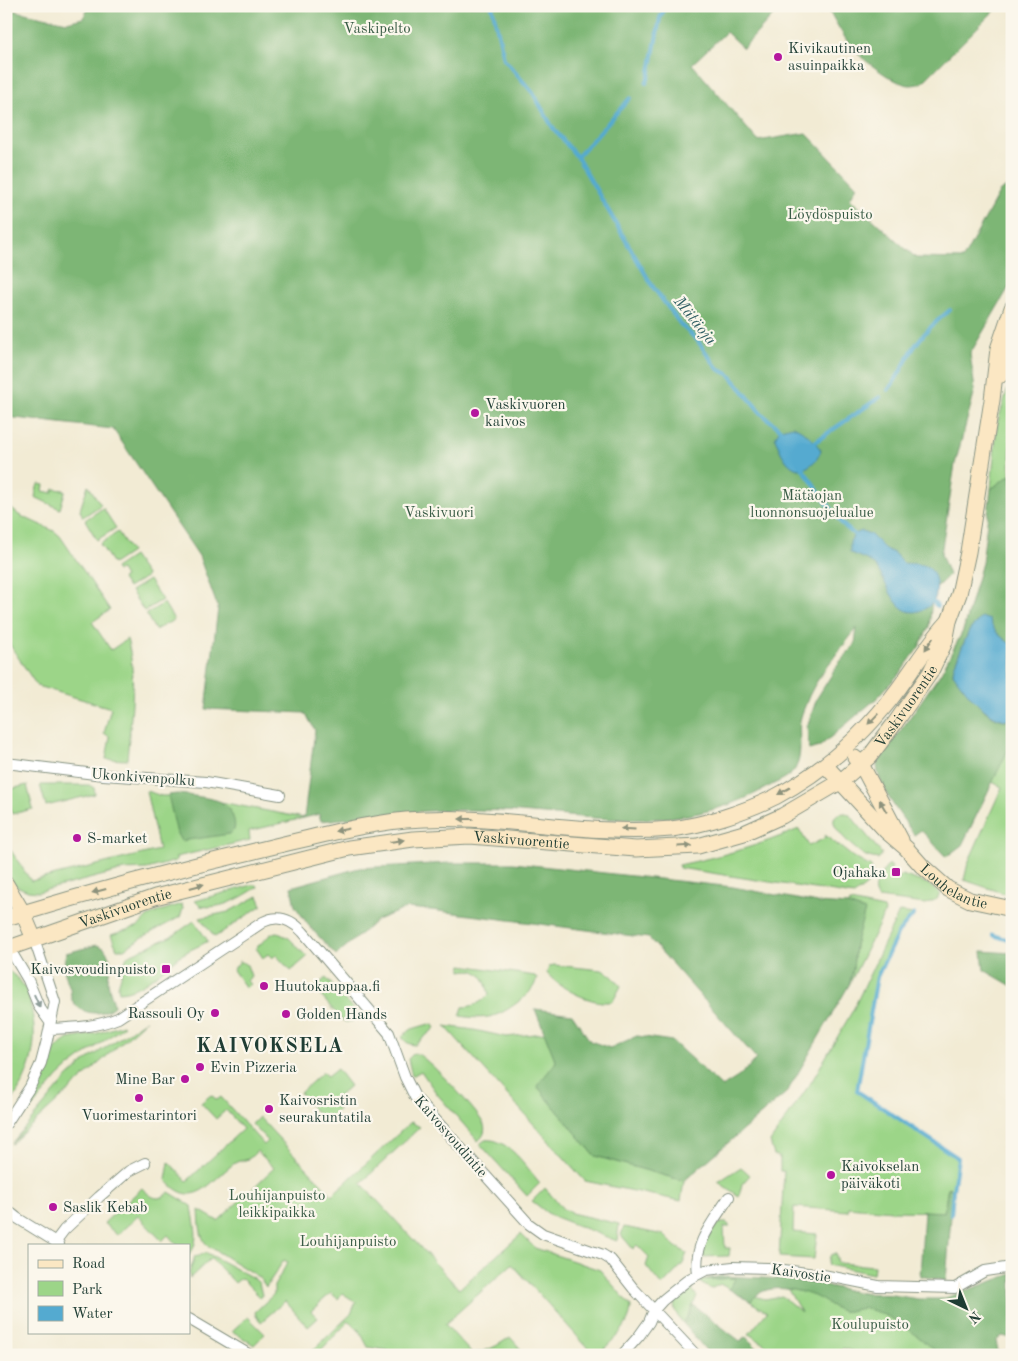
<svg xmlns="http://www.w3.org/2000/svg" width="1018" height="1361" viewBox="0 0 1018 1361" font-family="'Old Standard TT',serif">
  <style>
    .green { fill: #9cd588; stroke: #5e895e }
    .forest { fill: #7db674; stroke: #4e7a54 }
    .water { fill: #54aad0; stroke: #3a7482 }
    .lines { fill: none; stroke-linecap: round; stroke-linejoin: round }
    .stream { stroke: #54aad0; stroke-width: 4 }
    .minor-casing { stroke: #889484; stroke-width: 12 }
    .secondary-casing { stroke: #889484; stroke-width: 17 }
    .minor { stroke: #fff; stroke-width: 10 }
    .secondary { stroke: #fbe7c3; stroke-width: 15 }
    .oneway { fill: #8d927c }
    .oneway2 { fill: #8f9e9a }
    .poi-dot { fill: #b5179e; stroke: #fbf7ec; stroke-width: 2 }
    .labels { text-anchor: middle; stroke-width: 4.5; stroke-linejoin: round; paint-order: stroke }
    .park-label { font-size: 15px; fill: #385b45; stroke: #fbf7ec }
    .poi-label { font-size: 15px; fill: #1f3d34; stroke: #fbf7ec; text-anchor: start }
    .street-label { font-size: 15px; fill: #1f3d34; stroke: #fbf7ec }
    .water-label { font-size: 16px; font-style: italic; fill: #2f5e63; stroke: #fbf7ec }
    .district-label { font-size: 20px; font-weight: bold; letter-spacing: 1px; fill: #1f3d34; stroke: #fbf7ec }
  </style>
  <rect width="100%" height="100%" fill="#fbf7ec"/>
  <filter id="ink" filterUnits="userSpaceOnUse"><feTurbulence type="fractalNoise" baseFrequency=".02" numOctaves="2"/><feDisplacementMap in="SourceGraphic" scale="10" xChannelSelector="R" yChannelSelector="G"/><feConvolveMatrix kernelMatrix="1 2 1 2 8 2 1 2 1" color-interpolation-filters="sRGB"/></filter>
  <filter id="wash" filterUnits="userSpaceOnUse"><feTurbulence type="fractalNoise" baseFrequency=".0096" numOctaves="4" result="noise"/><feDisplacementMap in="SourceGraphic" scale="20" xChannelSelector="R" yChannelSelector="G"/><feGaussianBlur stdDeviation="1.12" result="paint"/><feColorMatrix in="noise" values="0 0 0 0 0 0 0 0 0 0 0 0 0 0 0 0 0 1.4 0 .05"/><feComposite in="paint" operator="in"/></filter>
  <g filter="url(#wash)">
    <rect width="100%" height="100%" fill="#f2ebd4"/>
    <!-- green -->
    <path class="green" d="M1012 375 1010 475 991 489 997 424Z
      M39 484 44 485 43 491 52 493 54 489 64 490 65 492 60 509 35 497 37 487Z
      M88 485 101 505 83 517 80 510Z
      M6 504 19 515 54 531 60 536 110 610 92 622 111 650 127 639C138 678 130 720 127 760L106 759 110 737 104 733 111 708 37 686 6 639Z
      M103 508 116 528 97 540 85 520Z
      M118 532 131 552 113 564 100 544Z
      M133 556 147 576 128 588 122 579 125 577 121 570 117 571 115 568Z
      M982 563 1012 579V896L964 880 968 863 1002 787 992 782 970 829 922 702 941 673 963 631Z
      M149 580 162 600 144 611 131 591Z
      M164 603 174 620 155 630 146 614Z
      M27 785 33 809 12 814 7 790Z
      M40 785H89L94 788 95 794 46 806Z
      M146 791C151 792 158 795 162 796 171 796 180 795 189 796L304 818 249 831 250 840 176 857V861L147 869 124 870 38 892 28 891 14 885 6 873V843L31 881 159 850Z
      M846 813 851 816 882 854 878 859C874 858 870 858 866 856 856 851 813 814 846 813Z
      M799 829 809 846 825 838V835L853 857 871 867 873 875 867 885 854 895 679 868V865C722 856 758 846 799 829Z
      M888 865H890L892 867 890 870 898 878 902 875 928 884 940 894 937 899 925 904 878 898C868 888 882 874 888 865Z
      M252 885H257L258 887C240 898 222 910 200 906L195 901Z
      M258 896 262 905 215 937 200 918 228 912Z
      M850 902 884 909 885 912 849 985 853 969 855 945 864 911 848 905Z
      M182 904 183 909 180 917 143 937 124 949H117L111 935 139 926 147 917 160 911Z
      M899 912 914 914 898 933 877 977 857 1091 958 1158 953 1190 948 1187 944 1212 892 1211 848 1207V1211L794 1207 793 1232 817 1234 814 1259 779 1257 784 1171H780V1158L774 1155 770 1142 812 1081 853 1010Z
      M194 921 208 941C200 946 191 949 183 954 164 967 143 991 119 992L118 986 127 956 174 935Z
      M278 933 289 938 307 957 291 971 276 955 272 958 268 954 263 958 256 948 271 934Z
      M240 961 247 965 251 976 247 981 250 984 246 988 233 970Z
      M462 965 535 976 537 979C533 990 527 995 518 1002 497 1018 486 1020 460 1016L463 1007C473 1007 482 1002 489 995 485 978 480 967 461 971Z
      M554 965 602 970 611 975 621 986 613 1001C595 1007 557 987 547 973L549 966Z
      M6 970C22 978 28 991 31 1007 40 1047 29 1078 6 1110Z
      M326 978 355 1011 353 1021 346 1022 342 1020 314 988Z
      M146 1020 11 1144 67 1078 87 1060Z
      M429 1024 433 1025 435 1028 415 1045C410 1045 403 1041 402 1036L412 1029Z
      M123 1025 124 1026 70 1066 58 1077 23 1118 21 1117 37 1090 55 1050 62 1043 69 1039 98 1033Z
      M445 1026 474 1030 506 1037 545 1033 556 1062 538 1087 595 1156 684 1181 681 1201 585 1181Z
      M413 1054H418C430 1061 479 1112 484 1125 486 1132 483 1137 478 1141L437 1094 421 1071 412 1076 408 1059Z
      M337 1069 350 1086 332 1102 338 1110 324 1122 300 1093 323 1072 327 1077Z
      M211 1095 217 1100 221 1097 264 1145 268 1141 252 1124 259 1117 332 1195 411 1122 420 1127 361 1183 459 1289 521 1234 535 1248 600 1270 631 1306C631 1327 612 1340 598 1355H594L512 1264 445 1324 472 1354C488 1351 497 1346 510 1337L526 1355H398L391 1351 368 1347 359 1330 349 1321 316 1355H308L351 1314 356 1302 342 1293 338 1299 331 1293 311 1311 318 1318 308 1327 285 1301 261 1322 256 1316 255 1312 274 1294V1286L288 1262 284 1260 266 1287 260 1278 207 1245C199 1236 200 1222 199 1210L218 1221 274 1168 257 1151C255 1153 251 1158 248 1159 241 1162 239 1159 231 1166 209 1183 193 1211 166 1180L169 1162 187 1181 243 1129 226 1110 216 1119 201 1103Z
      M485 1140C508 1137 527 1168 540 1183L527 1196 480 1144Z
      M741 1167 750 1175 742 1184 739 1196 718 1182Z
      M142 1188C151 1197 158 1203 169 1192L192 1206C194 1223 201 1241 189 1255V1245H177L168 1235 162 1241 138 1216 117 1235 104 1223Z
      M545 1188 563 1209 571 1213 619 1224 617 1241 550 1215 532 1201Z
      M720 1223H727L729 1225V1227H724L725 1248H730L729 1256 702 1257C700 1247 712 1229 720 1223Z
      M624 1227 664 1235 676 1247 687 1253 683 1264 662 1286 646 1266 649 1257 637 1245 633 1249 621 1235Z
      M207 1253 253 1278 259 1283 262 1295 261 1298 241 1278 235 1283 211 1258 190 1278 189 1274 195 1256Z
      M833 1254H836L838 1263 874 1266 873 1274 828 1265 830 1256Z
      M736 1278 729 1289 720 1284 711 1289 702 1284 700 1280Z
      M801 1280 860 1293 892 1295 965 1355H862L843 1348 836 1355H781L749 1334 767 1312 751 1302 754 1296 765 1299 782 1296 801 1312 787 1288 765 1281Z
      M688 1288H691L697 1296 690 1312 683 1323C669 1306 673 1301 688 1288Z
      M248 1317 265 1334 254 1345 232 1331 244 1320Z"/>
    <!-- forest -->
    <path class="forest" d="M90 6H782L743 48 726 32 692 64 758 141 806 133 857 186 850 199 916 258 963 259 1000 191 1012 184V282L970 354 975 390 955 464 941 554 949 575 933 591 929 627 919 647 901 672 876 699 819 747 809 750 807 727 817 698 839 663 855 644 857 628C838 653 815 677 805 706 803 711 801 716 800 721 798 737 804 758 793 772 788 778 771 785 764 789 665 843 565 808 460 810 413 810 367 817 321 821L319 814 304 818 315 730 305 713 206 709 218 608 199 556 113 429 6 417V9L67 22 83 18Z
      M826 6H871L879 10 891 12 903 10 910 6H999L922 83C919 84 914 85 910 85 894 84 865 61 854 50 843 37 835 20 826 6Z
      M1010 475H1012V645L999 635 981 617 969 631 954 666 953 673C967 690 986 724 1012 720V742L962 845 946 857 921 830 914 835C902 816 877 787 877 764L941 673 963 631 982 563 991 489Z
      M177 794C187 795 214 798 221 802 230 807 237 821 234 830L230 834 181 841 177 834 168 795Z
      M450 863H513L733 887 818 903 848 905 865 911 855 945 853 969 849 985 787 1092 684 1181 595 1156 537 1086 556 1062 535 1009 572 1014 590 1041 610 1048 637 1036 672 1041 722 1087 738 1077 757 1059 649 938 431 910 407 908 377 920 336 955 309 926 295 906 291 887 359 868Z
      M97 945 104 948C117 968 108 964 108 982 109 991 113 998 114 1006 102 1017 80 1015 72 1000 70 996 71 992 70 988 65 975 62 968 66 953Z
      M982 951 1012 953V986L984 970Z
      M948 1187 953 1190 946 1281 920 1276 924 1211 944 1212Z
      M1012 1274V1338L1002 1336 996 1341 998 1351 1006 1355H939C917 1335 897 1317 868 1309 860 1306 850 1313 842 1311 832 1308 824 1300 814 1296 795 1289 763 1281 751 1302L729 1289 736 1278 700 1280 722 1276 801 1280 860 1293 892 1295 918 1299H943Z
      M693 1305 740 1341 746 1337 764 1355H710L683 1323 690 1312Z"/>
    <!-- water -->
    <path class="water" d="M793 426C805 431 813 439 821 450 819 457 815 462 809 466 791 478 780 452 775 438L780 429Z
      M862 531 870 534 885 549 894 553 903 563C919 565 931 561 936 581 937 589 937 598 932 603 928 608 924 609 919 611 894 619 886 576 874 565 867 558 857 557 850 552V542L854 534Z
      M981 617 990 620C993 632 1002 637 1012 645V720C989 723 964 690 953 673L954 666 969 631Z"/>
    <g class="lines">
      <!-- stream -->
      <path class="stream" d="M492 6 504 59 533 93 553 128 577 157 653 287 681 325 697 340 718 369 730 375 761 413 780 429 782 434
        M646 83 649 77 660 18 666 6
        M577 157 630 98
        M888 390C900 376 906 358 917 343 926 330 938 320 950 310
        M812 444 880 397
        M800 465 842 524 856 536
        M930 599 937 606
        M914 914 898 933 877 977 857 1091 958 1158 953 1190 951 1215
        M993 935 1012 941"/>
    </g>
  </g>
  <g filter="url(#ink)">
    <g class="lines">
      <!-- minor casing -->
      <g class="minor-casing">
        <path id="minor" d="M6 763 103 775 206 782 280 795
          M9 948 28 980 39 1007 50 1022
          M50 1029C74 1028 96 1027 118 1018L263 922C279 914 292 920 303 932L389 1033 405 1077 415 1097 529 1224 543 1234 603 1255 611 1260 633 1288 696 1355
          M6 1124 30 1087 41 1063 47 1040 55 1002 34 939
          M6 1209 17 1218 59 1244
          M55 1242 64 1230 99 1197 129 1171 145 1163
          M698 1273C693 1243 714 1221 729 1197
          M189 1319 250 1355
          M622 1355 639 1336 649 1322 654 1310 663 1300 689 1279 706 1270 733 1267 768 1268 823 1275 878 1286 955 1288 985 1271 1012 1267"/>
      </g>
      <!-- secondary casing -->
      <g class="secondary-casing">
        <g id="secondary">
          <path d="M1001 375 1012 348"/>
          <path d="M855 758 861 764 901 840"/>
          <path id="s1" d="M825 765 886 831 906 848 922 866 948 889 970 900 1012 909"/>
          <path d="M6 884 23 913 34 939"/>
          <path d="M6 918C91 892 177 869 263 849 310 838 357 825 406 820 494 812 582 837 671 829 704 825 745 812 775 797 824 771 866 733 899 688 916 665 930 641 949 621"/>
          <path id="s2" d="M6 949 155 897 349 848 413 839 470 836 636 849 698 846 744 833 782 816 840 782 870 756 895 723 930 673 945 642 949 621 959 594 968 552 992 400 998 349 1012 308"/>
        </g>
      </g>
      <!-- minor -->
      <use href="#minor" class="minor"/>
      <!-- secondary -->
      <use href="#secondary" class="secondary"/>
    </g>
    <!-- one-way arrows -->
    <defs><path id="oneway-solid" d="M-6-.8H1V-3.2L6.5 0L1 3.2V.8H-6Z" transform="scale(1.25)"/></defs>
    <g class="oneway">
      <use href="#oneway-solid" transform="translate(929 644) rotate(124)"/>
      <use href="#oneway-solid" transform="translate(873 719) rotate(134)"/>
      <use href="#oneway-solid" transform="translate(784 791) rotate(150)"/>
      <use href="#oneway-solid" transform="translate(883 806) rotate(-120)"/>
      <use href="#oneway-solid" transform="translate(466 819) rotate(-180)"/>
      <use href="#oneway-solid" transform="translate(628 829) rotate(-177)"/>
      <use href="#oneway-solid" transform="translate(342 830) rotate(169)"/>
      <use href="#oneway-solid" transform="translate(397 841) rotate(-8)"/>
      <use href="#oneway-solid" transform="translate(685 846) rotate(-4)"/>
      <use href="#oneway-solid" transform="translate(197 886) rotate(-15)"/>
      <use href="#oneway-solid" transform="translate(99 891) rotate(165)"/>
    </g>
    <use class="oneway2" href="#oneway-solid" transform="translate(37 1001) rotate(66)"/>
  </g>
  <!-- markers -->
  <g class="poi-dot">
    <circle cx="778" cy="57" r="5"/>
    <circle cx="475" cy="413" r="5"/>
    <circle cx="77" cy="838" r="5"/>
    <rect x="891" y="867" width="10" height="10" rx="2.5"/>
    <rect x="161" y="964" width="10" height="10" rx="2.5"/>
    <circle cx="264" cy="986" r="5"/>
    <circle cx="215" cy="1013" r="5"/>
    <circle cx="286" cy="1014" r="5"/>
    <circle cx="200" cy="1067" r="5"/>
    <circle cx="185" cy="1079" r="5"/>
    <circle cx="139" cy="1098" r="5"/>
    <circle cx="269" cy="1109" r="5"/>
    <circle cx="831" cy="1175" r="5"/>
    <circle cx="53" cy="1207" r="5"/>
  </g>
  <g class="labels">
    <!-- park labels -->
    <g class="park-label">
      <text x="377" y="33">Vaskipelto</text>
      <text x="830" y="219">Löydöspuisto</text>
      <text x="812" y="500">Mätäojan<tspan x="812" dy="17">luonnonsuojelualue</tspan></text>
      <text x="439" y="517">Vaskivuori</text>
      <text x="277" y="1200">Louhijanpuisto<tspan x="277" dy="17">leikkipaikka</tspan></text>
      <text x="348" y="1246">Louhijanpuisto</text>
      <text x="870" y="1329">Koulupuisto</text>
    </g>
    <!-- poi labels -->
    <g class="poi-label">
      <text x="788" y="53">Kivikautinen<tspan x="788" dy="17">asuinpaikka</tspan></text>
      <text x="485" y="409">Vaskivuoren<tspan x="485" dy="17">kaivos</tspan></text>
      <text x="87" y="843">S-market</text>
      <text x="886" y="877" text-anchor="end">Ojahaka</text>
      <text x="156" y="974" text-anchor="end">Kaivosvoudinpuisto</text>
      <text x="274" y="991">Huutokauppaa.fi</text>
      <text x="205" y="1018" text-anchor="end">Rassouli Oy</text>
      <text x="296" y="1019">Golden Hands</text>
      <text x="210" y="1072">Evin Pizzeria</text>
      <text x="175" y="1084" text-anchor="end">Mine Bar</text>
      <text x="279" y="1105">Kaivosristin<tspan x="279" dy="17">seurakuntatila</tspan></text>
      <text x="139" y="1120" text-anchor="middle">Vuorimestarintori</text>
      <text x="841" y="1171">Kaivokselan<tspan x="841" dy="17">päiväkoti</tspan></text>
      <text x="63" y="1212">Saslik Kebab</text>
    </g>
    <!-- street labels -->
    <g class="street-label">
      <text dy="5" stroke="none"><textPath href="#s2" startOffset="966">Vaskivuorentie</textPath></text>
      <text transform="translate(143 777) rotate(4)" y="5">Ukonkivenpolku</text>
      <text dy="5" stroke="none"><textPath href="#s2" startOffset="531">Vaskivuorentie</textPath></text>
      <text dy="5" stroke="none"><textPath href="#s1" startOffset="179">Louhelantie</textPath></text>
      <text dy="5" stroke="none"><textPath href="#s2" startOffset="126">Vaskivuorentie</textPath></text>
      <text transform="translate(451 1136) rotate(49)" y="5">Kaivosvoudintie</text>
      <text transform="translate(801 1273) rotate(8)" y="5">Kaivostie</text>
    </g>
    <!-- water labels -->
    <g class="water-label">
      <text transform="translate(696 320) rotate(51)" y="6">Mätäoja</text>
    </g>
    <!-- district labels -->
    <g class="district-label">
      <text x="270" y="1052">KAIVOKSELA</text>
    </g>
  </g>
  <!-- margin -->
  <rect width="1018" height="1361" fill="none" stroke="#fbf7ec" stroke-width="25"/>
  <!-- legend -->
  <rect x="28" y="1244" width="162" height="90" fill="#fbf7ec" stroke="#a3ada2"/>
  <rect x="38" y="1260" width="25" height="8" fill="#fbe7c3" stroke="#a3ada2"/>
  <text x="72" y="1268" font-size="15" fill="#1f3d34">Road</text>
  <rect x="38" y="1281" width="25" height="15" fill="#9cd588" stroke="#a3ada2"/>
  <text x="72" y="1294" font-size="15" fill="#1f3d34">Park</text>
  <rect x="38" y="1306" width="25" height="15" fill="#54aad0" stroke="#a3ada2"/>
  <text x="72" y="1318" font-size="15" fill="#1f3d34">Water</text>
  <!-- north arrow -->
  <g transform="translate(966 1308) rotate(137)" stroke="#fbf7ec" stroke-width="4" paint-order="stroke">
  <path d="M0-4L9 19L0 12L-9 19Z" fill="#1f3d34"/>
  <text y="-8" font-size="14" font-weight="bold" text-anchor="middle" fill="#1f3d34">N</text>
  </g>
</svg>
